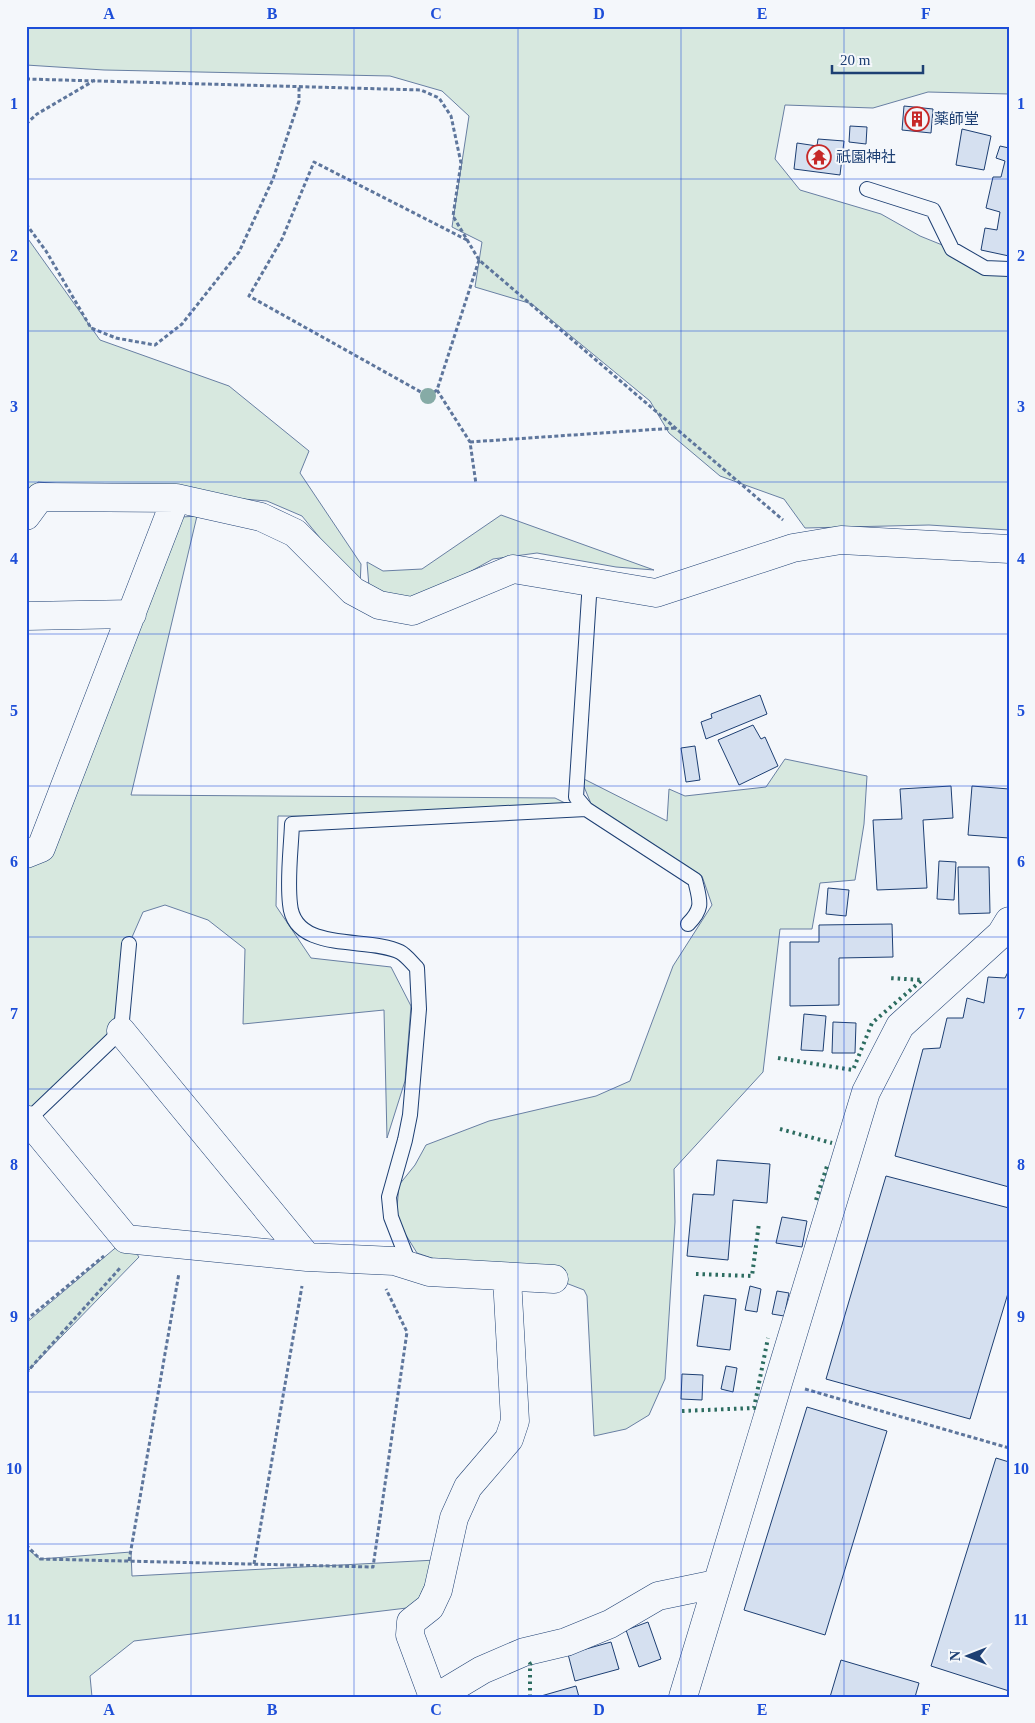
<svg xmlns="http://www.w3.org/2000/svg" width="1035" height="1723" viewBox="0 0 1035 1723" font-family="'Times New Roman','Noto Sans JP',serif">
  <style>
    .green { fill: #d7e8df; stroke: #687fa3 }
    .building { fill: #d5e0f0; stroke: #1d3f73 }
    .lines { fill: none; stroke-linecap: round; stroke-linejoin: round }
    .service-casing { stroke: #1d3f73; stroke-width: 16 }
    .minor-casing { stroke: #1d3f73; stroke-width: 29 }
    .path { stroke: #5e769c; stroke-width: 3; stroke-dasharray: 4 2.5; stroke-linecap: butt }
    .service { stroke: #f4f7fb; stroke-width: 14 }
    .minor { stroke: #f4f7fb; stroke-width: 28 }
    .hedge { stroke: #2c6c60; stroke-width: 4; stroke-dasharray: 2.5 4; stroke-linecap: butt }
    .tree { fill: #86aba6 }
    .grid { fill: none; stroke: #1d4ed8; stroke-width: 1; stroke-opacity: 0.55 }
    .labels { text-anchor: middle; stroke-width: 4; stroke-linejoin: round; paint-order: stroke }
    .poi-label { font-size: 15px; fill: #1d3f73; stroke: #f4f7fb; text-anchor: start }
    .neatline { fill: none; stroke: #1d4ed8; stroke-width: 2 }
    .grid-label { font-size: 16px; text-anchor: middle; font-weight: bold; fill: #1d4ed8 }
  </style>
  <rect width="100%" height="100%" fill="#f4f7fb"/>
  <!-- green -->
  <path class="green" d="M26 26H1009V94L928 92 873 108 785 105 775 159 800 190 881 214 920 236 1009 272V530L929 525 805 528 784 499 720 476 669 433 650 401 532 304 475 287 482 242 452 227 469 116 442 91 390 76 104 70 26 65Z
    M26 236 100 340 229 386 309 451 300 473 361 564 360 587 302 516 267 501 38 482 26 503Z
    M501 515 654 570 616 567 537 553 493 559 437 590 407 600 369 587 367 562 383 571 422 569Z
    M197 516 131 795 555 798 579 810 438 817 278 816 276 906 311 958 391 967 411 1006 405 1081 387 1138 384 1010 243 1024 245 949 208 920 165 905 143 912 129 944 122 1029 26 1123V854L168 518Z
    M785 759 867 776 864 824 855 880 820 883 812 929H780L763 1072 674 1169 675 1222 665 1379 649 1415 626 1429 594 1436 587 1296 584 1290 558 1280 459 1267 417 1253 396 1219 399 1185 415 1165 426 1145 489 1121 596 1096 630 1081 673 966 712 905 702 876 592 806 580 777 667 821 669 789 685 796 766 787Z
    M126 1239 139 1257 26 1373V1323Z
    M26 1548 40 1559 131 1552 132 1576 436 1560 415 1607 134 1641 90 1676 92 1697H26Z"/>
  <!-- building -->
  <path class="building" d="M904 106 933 109 931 133 902 130Z
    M850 126 867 127 866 144 849 142Z
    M962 129 991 136 984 170 956 165Z
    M818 139 844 141 840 175 794 169 797 143 817 146Z
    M1000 146 1009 148V256L981 250 985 228 997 230 1000 212 986 208 993 177H1001L1005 161 996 158Z
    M760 695 767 714 706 739 701 722 712 718 711 714Z
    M753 725 761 739 765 737 778 766 739 785 718 740Z
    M695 746 700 780 686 782 681 748Z
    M951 786 953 818 923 820 927 888 877 890 873 820 902 819 900 789Z
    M972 786 1009 789V838L968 835Z
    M939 861 956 862 954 900 937 899Z
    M958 867H989L990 913 959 914Z
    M828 888 849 890 846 916 826 914Z
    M892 924 893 957 839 958V1005L790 1006V942H819V925Z
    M1009 970V1187L895 1156 923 1049 940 1048 947 1018H963L967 998 984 1003 988 977 1005 978Z
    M804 1014 826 1016 823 1051 801 1050Z
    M833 1022 856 1023 855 1053H832Z
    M717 1160 770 1164 767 1203 733 1200 728 1260 687 1256 693 1194 714 1195Z
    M886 1176 1009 1208V1290L970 1419 826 1379Z
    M782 1217 807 1221 802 1247 776 1243Z
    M750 1286 761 1289 757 1312 745 1310Z
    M777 1291 789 1293 784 1316 772 1314Z
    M704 1295 736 1299 730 1350 697 1346Z
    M726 1366 737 1368 733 1392 721 1389Z
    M682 1374 703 1375 702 1400 681 1399Z
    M807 1407 887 1431 825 1635 744 1610Z
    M996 1458 1009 1462V1691L931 1666Z
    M648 1622 661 1659 639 1667 626 1630Z
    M611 1642 619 1669 575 1681 568 1654Z
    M841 1660 919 1683 915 1697H830Z
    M576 1686 579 1697H541V1696Z"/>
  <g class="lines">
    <!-- service casing -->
    <g class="service-casing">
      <path id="service" d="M867 189 933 210 952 249 985 268 1009 269
        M590 581 576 797 586 809 695 880C700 901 704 908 688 924
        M28 1120 121 1031 129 944
        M410 1266 391 1217 389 1197 405 1140 410 1115 419 1009 417 968C412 963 406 955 400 952 369 936 294 954 290 904 287 878 291 850 292 824L586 809"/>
    </g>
    <!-- minor casing -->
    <g class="minor-casing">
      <path id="minor" d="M26 516 40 497 176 498 261 517 295 533 353 591 379 605 412 611 513 569 656 593 793 548 841 540 1009 549
        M26 616 132 614
        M26 854 41 848 176 498
        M121 1031 307 1257
        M28 1120 126 1239 307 1257 394 1261 429 1272 554 1279
        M433 1697 410 1635 411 1622 430 1607 438 1590 454 1518 468 1487 509 1439 515 1421 507 1278
        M437 1697 482 1670 524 1652 566 1642 610 1624 658 1596 716 1584
        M683 1697 866 1092 900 1026 1001 934 1009 921"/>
    </g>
    <!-- path -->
    <path class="path" d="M26 79 421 90 439 98 451 116 461 163 453 216 479 260 783 520
      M26 124 37 114 95 80
      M26 224 46 251 91 328 116 338 155 345 182 324 239 252 273 179 299 101V86
      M467 240 314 162 282 239 249 296 428 396 437 390 479 260
      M437 390 470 442 476 484
      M470 442 675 428
      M26 1320 104 1256
      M26 1373 121 1267
      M805 1389 1009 1448
      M26 1545 40 1559 373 1567 407 1332 386 1289
      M129 1561 179 1273
      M254 1564 302 1286"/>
    <!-- service -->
    <use href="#service" class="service"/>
    <!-- minor -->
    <use href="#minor" class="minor"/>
    <!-- hedge -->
    <path class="hedge" d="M778 1058 853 1070 872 1023 922 980 889 978
      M780 1129 832 1143
      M816 1200 828 1163
      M696 1274 752 1276 759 1223
      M682 1411 754 1408 768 1338
      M530 1697V1664L532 1663"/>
  </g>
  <!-- trees -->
  <circle class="tree" cx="428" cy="396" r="8"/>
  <!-- grid -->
  <path class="grid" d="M191 26V1697M354 26V1697M518 26V1697M681 26V1697M844 26V1697M26 179H1009M26 331H1009M26 482H1009M26 634H1009M26 786H1009M26 937H1009M26 1089H1009M26 1241H1009M26 1392H1009M26 1544H1009"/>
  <!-- icons -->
  <defs>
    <g id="building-ring" transform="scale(1.25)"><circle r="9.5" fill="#f4f7fb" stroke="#c62828" stroke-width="1.5"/><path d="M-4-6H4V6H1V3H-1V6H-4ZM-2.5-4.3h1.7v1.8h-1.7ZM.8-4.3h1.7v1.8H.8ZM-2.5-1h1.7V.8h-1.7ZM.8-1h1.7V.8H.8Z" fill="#c62828"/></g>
    <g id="temple-ring" transform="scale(1.25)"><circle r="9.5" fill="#f4f7fb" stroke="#c62828" stroke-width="1.5"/><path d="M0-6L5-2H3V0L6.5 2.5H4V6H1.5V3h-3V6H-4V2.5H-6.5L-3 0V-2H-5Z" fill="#c62828"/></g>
  </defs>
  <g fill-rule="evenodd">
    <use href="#building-ring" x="917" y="119"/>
    <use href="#temple-ring" x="819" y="157"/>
  </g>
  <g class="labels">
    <!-- poi labels -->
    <g class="poi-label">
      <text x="934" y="124">薬師堂</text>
      <text x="836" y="162">祇園神社</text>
    </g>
  </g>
  <!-- border -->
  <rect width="1035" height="1723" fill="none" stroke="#f4f7fb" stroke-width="55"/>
  <!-- north arrow -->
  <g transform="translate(968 1656) rotate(270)" stroke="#f4f7fb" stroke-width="4" paint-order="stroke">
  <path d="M0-4L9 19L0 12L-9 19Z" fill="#1d3f73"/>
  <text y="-8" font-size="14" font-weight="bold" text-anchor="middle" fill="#1d3f73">N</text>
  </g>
  <!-- scale -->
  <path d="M832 65v8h91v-8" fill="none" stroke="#1d3f73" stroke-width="2.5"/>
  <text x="840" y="65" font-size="15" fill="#1d3f73" stroke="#f4f7fb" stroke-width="4" paint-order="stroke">20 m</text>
  <rect x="28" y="28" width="980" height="1668" class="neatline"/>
  <g class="grid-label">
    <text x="109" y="19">A</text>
    <text x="272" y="19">B</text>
    <text x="436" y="19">C</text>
    <text x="599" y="19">D</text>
    <text x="762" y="19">E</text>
    <text x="926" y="19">F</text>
    <text x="14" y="109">1</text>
    <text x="1021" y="109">1</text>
    <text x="14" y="261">2</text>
    <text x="1021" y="261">2</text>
    <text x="14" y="412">3</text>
    <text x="1021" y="412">3</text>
    <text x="14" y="564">4</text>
    <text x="1021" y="564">4</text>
    <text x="14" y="716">5</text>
    <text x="1021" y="716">5</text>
    <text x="14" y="867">6</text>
    <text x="1021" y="867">6</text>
    <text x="14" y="1019">7</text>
    <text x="1021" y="1019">7</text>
    <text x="14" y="1170">8</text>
    <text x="1021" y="1170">8</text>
    <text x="14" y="1322">9</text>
    <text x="1021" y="1322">9</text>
    <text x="14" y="1474">10</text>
    <text x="1021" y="1474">10</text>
    <text x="14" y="1625">11</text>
    <text x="1021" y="1625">11</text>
    <text x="109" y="1715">A</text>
    <text x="272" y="1715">B</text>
    <text x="436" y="1715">C</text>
    <text x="599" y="1715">D</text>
    <text x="762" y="1715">E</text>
    <text x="926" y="1715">F</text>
  </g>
</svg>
